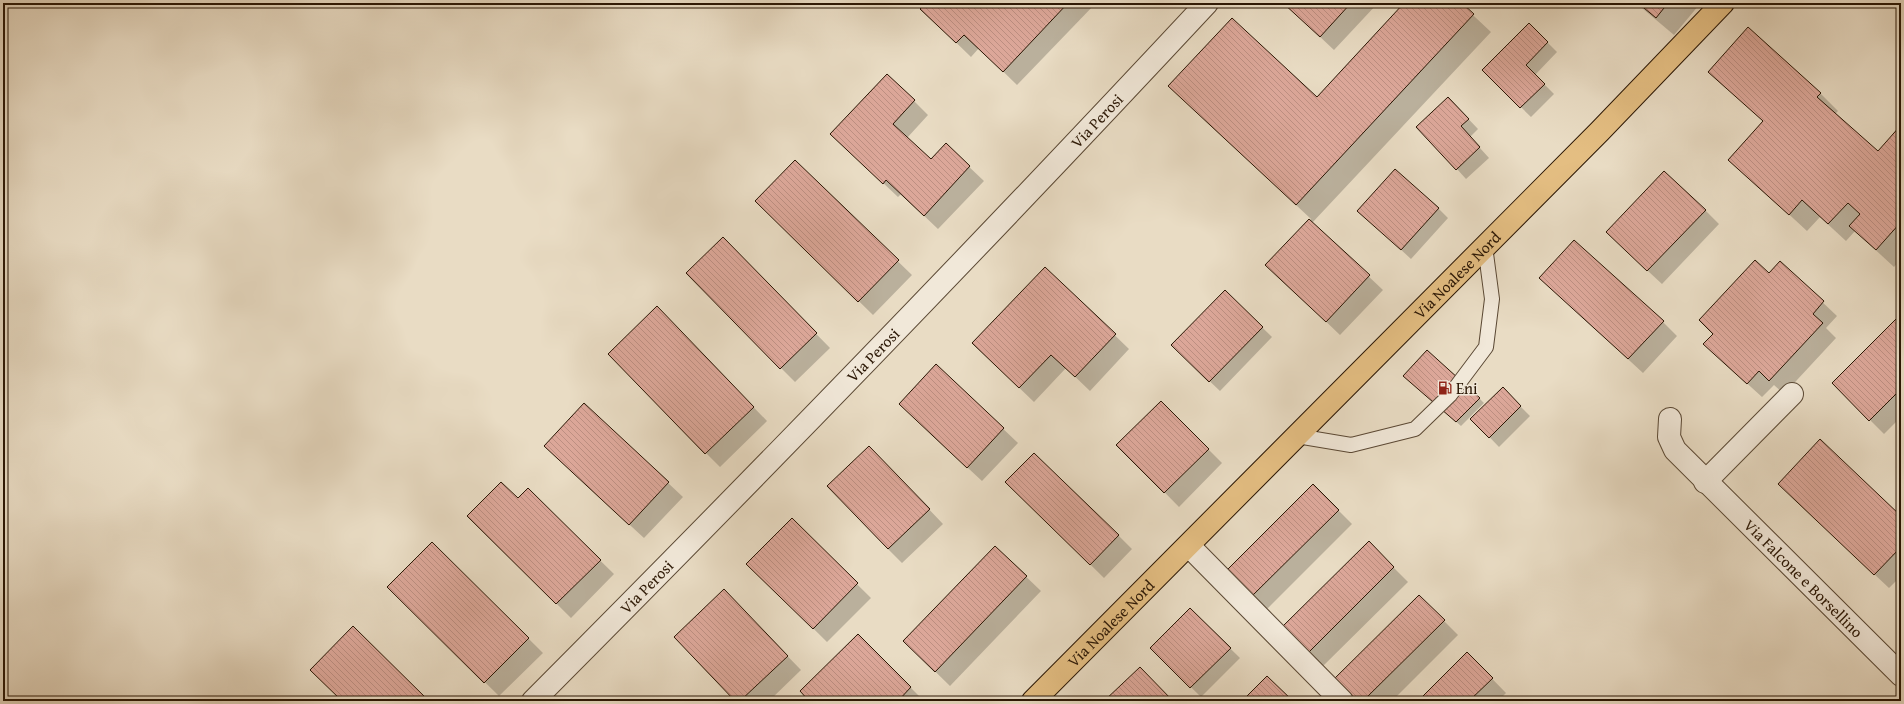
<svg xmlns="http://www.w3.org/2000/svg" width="1904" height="704" viewBox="0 0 1904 704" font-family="'Gentium Book Plus',serif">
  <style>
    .shadow { fill: #0003 }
    .building { fill: url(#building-back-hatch); stroke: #2a1604 }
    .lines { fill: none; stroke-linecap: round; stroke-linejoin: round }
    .service-casing { stroke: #5a4834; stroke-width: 16 }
    .minor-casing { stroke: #5a4834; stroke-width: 24 }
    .primary-casing { stroke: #2a1604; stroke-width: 24 }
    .service { stroke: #f1e8d9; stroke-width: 14 }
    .minor { stroke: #f1e8d9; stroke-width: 22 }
    .primary { stroke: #e4be82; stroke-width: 22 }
    .labels { text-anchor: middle; stroke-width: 3; stroke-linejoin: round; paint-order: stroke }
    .street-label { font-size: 16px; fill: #2a1604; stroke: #f1e8d9 }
    .poi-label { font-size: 16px; fill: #2a1604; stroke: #f1e8d9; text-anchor: start }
  </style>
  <defs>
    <pattern id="building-back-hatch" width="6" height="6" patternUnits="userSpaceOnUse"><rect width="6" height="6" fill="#dca799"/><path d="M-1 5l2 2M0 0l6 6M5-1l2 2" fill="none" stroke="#bd8f82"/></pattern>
  </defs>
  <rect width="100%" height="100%" fill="#e9dcc4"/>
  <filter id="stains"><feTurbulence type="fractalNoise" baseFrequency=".005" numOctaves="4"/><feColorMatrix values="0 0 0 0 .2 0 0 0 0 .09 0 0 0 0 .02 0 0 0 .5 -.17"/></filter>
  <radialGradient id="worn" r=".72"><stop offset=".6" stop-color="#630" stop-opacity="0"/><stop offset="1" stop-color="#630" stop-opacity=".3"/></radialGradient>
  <!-- shadow -->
  <path class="shadow" d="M927 3H1096L1017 85 979 48 971 57 936 23Z
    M1284 3H1378L1334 50Z
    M1406 3H1460L1491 32 1312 223 1383 290 1340 335 1267 265 1311 219 1187 103 1317 98Z
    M1636 3H1709L1704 9 1699 5 1674 35Z
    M1529 24 1557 52 1535 75 1554 94 1531 117 1483 70Z
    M1710 72 1820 93 1838 111 1835 114 1878 152 1901 127V259L1894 267 1855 231 1846 241 1820 217 1807 231 1730 160 1764 122Z
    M914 101 928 115 907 138 931 160 946 145 984 181 938 229 901 194 898 197 846 148Z
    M1458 108 1478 129 1470 137 1489 158 1466 179 1457 169Z
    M795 162 912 275 873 315 771 215Z
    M1438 208 1448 218 1411 259 1359 211Z
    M1705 210 1719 224 1662 284 1621 246Z
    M737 253 830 348 795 382 687 274Z
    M1780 262 1837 316 1826 328 1836 338 1784 394 1774 385 1762 397 1719 358 1714 334Z
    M1045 268 1129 349 1090 391 1066 368 1034 402 987 357Z
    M1225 291 1272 337 1220 391 1182 355Z
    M1555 292 1663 322 1677 336 1643 373Z
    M1901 315V417L1884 434 1833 383Z
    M671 322 767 421 720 467 706 453Z
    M937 366 1018 443 982 481 914 418Z
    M1410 381 1479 398 1484 403 1461 426Z
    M1503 389 1530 416 1499 447 1472 419Z
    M1161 402 1222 463 1179 507 1118 445Z
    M584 404 683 497 644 538 559 460Z
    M883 461 943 524 902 563 888 549Z
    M1313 485 1352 524 1266 610 1227 571Z
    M528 490 614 574 571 618 468 516 518 500Z
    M1021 496 1118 535 1132 549 1104 578Z
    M1793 498 1901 517V576L1889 588Z
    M792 520 871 598 827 642 748 564Z
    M432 543 543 653 499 696 388 587Z
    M1369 543 1408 582 1322 667 1283 628Z
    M995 547 1041 591 950 686 904 641Z
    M1419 596 1458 635 1392 701H1352Z
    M738 605 801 670 769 701H736Z
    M1190 609 1240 658 1201 697 1151 648Z
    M858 635 924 701H811Z
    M1467 653 1506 693 1498 701H1419Z"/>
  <!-- building -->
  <path class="building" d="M926 3H1068L1003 72 964 35 956 43 920 9Z
    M1283 3H1351L1320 37Z
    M1404 3H1462L1474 14 1296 205 1168 86 1232 18 1317 97Z
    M1638 3H1668L1656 18Z
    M1529 23 1548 42 1526 65 1545 84 1520 108 1482 70Z
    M1748 27 1821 93 1817 97 1878 151 1901 125V222L1876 250 1849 226 1860 214 1848 203 1828 224 1802 200 1789 215 1728 160 1763 121 1708 72Z
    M887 74 915 100 893 124 931 159 946 143 970 166 924 216 886 180 883 184 830 134Z
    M1448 97 1469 119 1461 126 1480 147 1456 170 1416 127Z
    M795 160 899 260 858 302 755 201Z
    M1395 169 1439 208 1401 250 1357 211Z
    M1664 171 1706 210 1647 271 1606 232Z
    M1309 219 1370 275 1326 322 1265 265Z
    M723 237 817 333 780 369 686 273Z
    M1574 240 1664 321 1628 359 1539 278Z
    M1755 260 1769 273 1780 261 1824 301 1813 314 1823 323 1769 381 1759 371 1747 384 1703 344 1713 334 1699 320Z
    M1045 267 1116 334 1075 377 1051 355 1019 388 972 343Z
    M1225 290 1263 327 1209 382 1171 345Z
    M657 306 754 407 705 454 608 354Z
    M1901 314V389L1869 421 1832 383Z
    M1427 350 1480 398 1456 422 1403 376Z
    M936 364 1004 428 967 468 899 404Z
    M1503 387 1521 406 1489 438 1470 419Z
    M1161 401 1209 449 1164 493 1116 445Z
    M584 403 669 482 629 525 544 446Z
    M1820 439 1901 516V547L1874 575 1778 484Z
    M869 446 930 509 888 549 827 486Z
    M1034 453 1119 535 1090 565 1005 482Z
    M501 482 518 498 528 488 601 560 556 604 467 516Z
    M1313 484 1339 510 1251 597 1226 571Z
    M792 518 858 583 813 629 746 564Z
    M1369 541 1394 567 1307 654 1281 628Z
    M432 542 529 638 484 683 387 587Z
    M995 546 1027 576 935 672 903 641Z
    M724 589 788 656 740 701H735L674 637Z
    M1419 595 1445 620 1363 701H1351L1331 682Z
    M1190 608 1231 648 1190 688 1150 648Z
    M353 626 429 701H342L310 670Z
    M858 634 911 687 898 701H809L800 691Z
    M1467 652 1493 678 1469 701H1418Z
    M1140 667 1173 701H1104Z
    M1267 676 1293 701H1242Z"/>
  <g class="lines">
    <!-- service casing -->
    <g class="service-casing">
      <path id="service" d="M1297 436 1351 445 1415 429 1450 395 1486 347 1492 299 1485 246"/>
    </g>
    <!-- minor casing -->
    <g class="minor-casing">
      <g id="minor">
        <path id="s1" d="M1670 419 1669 437 1675 450 1901 675"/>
        <path d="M1705 482 1792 394"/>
        <path d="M1189 546 1342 701"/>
        <path id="s2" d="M533 701C761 472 986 240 1207 3"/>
      </g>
    </g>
    <!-- primary casing -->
    <g class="primary-casing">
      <g id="primary">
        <path id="s3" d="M1033 701 1600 131 1723 3"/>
      </g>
    </g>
    <!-- service -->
    <use href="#service" class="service"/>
    <!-- minor -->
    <use href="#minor" class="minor"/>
    <!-- primary -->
    <use href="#primary" class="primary"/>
  </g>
  <!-- icons -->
  <defs>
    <g id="fuel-bare" transform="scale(1.08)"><path d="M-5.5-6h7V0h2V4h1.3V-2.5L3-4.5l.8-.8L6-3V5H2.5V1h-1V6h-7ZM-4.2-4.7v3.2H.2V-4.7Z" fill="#8f2418" stroke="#f1e8d9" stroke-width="2.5" paint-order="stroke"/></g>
  </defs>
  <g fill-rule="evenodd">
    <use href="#fuel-bare" x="1445" y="388"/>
  </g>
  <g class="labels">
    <!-- street labels -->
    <g class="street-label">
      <text dy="6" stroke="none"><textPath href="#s2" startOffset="809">Via Perosi</textPath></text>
      <text dy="6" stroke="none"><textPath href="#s3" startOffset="601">Via Noalese Nord</textPath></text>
      <text dy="6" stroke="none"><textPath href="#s2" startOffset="485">Via Perosi</textPath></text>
      <text dy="6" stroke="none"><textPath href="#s1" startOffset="214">Via Falcone e Borsellino</textPath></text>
      <text dy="6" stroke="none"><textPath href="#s2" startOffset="161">Via Perosi</textPath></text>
      <text dy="6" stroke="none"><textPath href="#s3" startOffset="110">Via Noalese Nord</textPath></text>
    </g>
    <!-- poi labels -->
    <g class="poi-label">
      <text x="1456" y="394">Eni</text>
    </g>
  </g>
  <!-- margin -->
  <rect width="1904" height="704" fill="none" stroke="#e9dcc4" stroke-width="16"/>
  <rect x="4" y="4" width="1896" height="696" fill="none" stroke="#2a1604" stroke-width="2"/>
  <rect x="8" y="8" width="1888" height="688" fill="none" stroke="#2a1604"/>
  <rect width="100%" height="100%" filter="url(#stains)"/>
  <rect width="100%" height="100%" fill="url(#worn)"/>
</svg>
